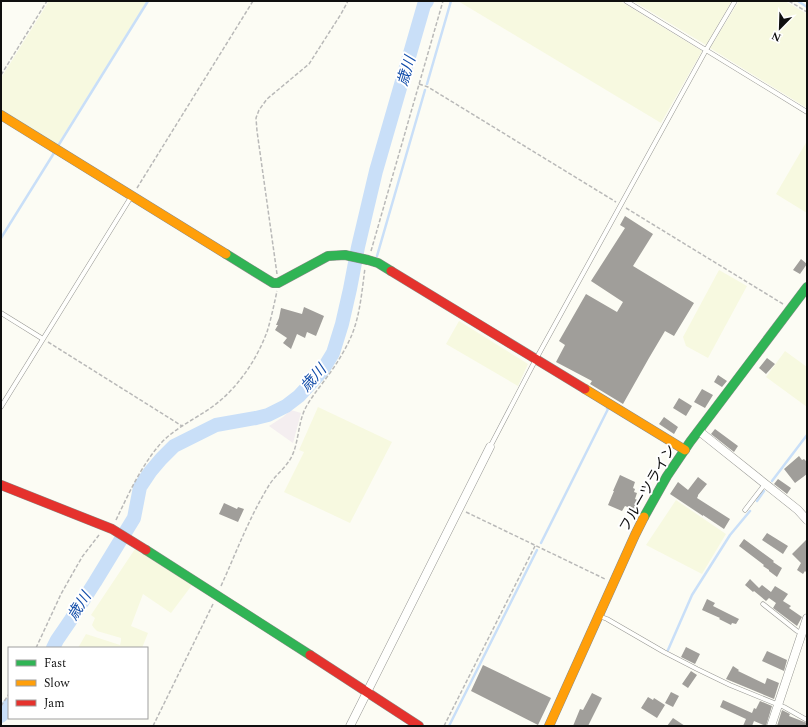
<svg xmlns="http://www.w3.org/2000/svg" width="808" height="727" viewBox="0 0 808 727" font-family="Spectral,'Noto Sans JP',serif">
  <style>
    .industrial { fill: #f4eef0 }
    .farmland { fill: #f7f9e0 }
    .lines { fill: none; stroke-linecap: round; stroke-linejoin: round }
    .stream { stroke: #c9dff8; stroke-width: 2.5 }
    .river { stroke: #c9dff8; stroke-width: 14 }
    .building { fill: #a09e9a }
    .lane-casing { stroke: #969692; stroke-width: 5 }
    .street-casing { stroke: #969692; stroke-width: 9 }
    .fast-casing { stroke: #8c8c89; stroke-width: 10 }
    .slow-casing { stroke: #8c8c89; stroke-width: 10 }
    .jam-casing { stroke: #8c8c89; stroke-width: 10 }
    .path { stroke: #b9b9b8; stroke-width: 1.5; stroke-dasharray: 4 2; stroke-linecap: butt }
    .lane { stroke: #fffffd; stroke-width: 4 }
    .street { stroke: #fffffd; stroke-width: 8 }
    .fast { stroke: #30b455; stroke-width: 9 }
    .slow { stroke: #ff9f0a; stroke-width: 9 }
    .jam { stroke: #e5322d; stroke-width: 9 }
    .labels { text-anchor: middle; stroke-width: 4; stroke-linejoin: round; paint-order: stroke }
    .street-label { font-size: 14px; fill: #0f0f0f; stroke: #fff }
    .water-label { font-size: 15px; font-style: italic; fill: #114ca9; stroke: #fff }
  </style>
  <rect width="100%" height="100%" fill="#fcfcf4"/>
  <!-- industrial -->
  <path class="industrial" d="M291 410 301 413 293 443 269 426 283 417Z"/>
  <!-- farmland -->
  <path class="farmland" d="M49 1H147L57 145 1 111V78Z
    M458 1H620L702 51 661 123Z
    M633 1H732L706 45Z
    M739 1H785L807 14V108L710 48Z
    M807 141V213L776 194Z
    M719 270 747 286 708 358 686 346 683 337Z
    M459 321 528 364 518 386 446 344Z
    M785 351 807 367V407L766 377Z
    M318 407 392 442 350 523 284 492 304 452 299 450Z
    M676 500 726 534 702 574 646 545Z
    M135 549 192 585 171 613 143 594 131 626 148 633 142 648H78L86 634 120 645 121 641V638L97 631 94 628 92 625 95 618 91 615Z"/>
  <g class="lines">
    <!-- stream -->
    <path class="stream" d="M798 1 807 7
      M427 84 451 1
      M58 146 148 1
      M1 238 54 153
      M377 256 425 90
      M772 481 807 435
      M757 501 764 491
      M541 543 608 409 607 408
      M668 650 692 595 730 535 750 511
      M449 726 537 550"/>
    <!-- river -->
    <path class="river" d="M53 648 57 640 70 621 95 582 134 518 140 487 150 472 161 459 174 446 216 425 256 418 268 415 286 406 299 396 322 371 333 353 342 324 350 289 358 247 376 171 424 5 427 1
      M1 716 9 705"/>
  </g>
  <!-- building -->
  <path class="building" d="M625 216 653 234 633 266 694 303 674 336 665 331 649 358 623 404 590 384 592 381 556 362 565 345 559 341 586 294 617 312 623 302 591 281 625 228 620 225Z
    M801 259 807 264 800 274 793 270Z
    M304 307 324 316 316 336 307 332 305 338 297 334 291 349 283 343 287 338 275 330 278 325H276L279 318 281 308 302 314Z
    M767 358 775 364 766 374 759 368Z
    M718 375 727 381 722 387 714 382Z
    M702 389 713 395 705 408 694 402Z
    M679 398 692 406 686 416 673 408Z
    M664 417 678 427 674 434 659 424Z
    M715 429 738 446 734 452 711 434Z
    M799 456 802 460 804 459 807 462V474L795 483 784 469Z
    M620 475 635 482 633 488 635 489 634 492 637 493 635 499 640 501 635 510 625 506 622 511 608 505 614 491H613Z
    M698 477 707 484 698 495V496L697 498 730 519 724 529 703 515V516L670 494 678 482 688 490Z
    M778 479 791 488 787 494 774 484Z
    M224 503 237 509 238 507 244 509 238 522 219 514Z
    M767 533 788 546 783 554 762 540Z
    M744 539 774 561 773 562 782 568 777 577 769 571V570L763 566 764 565 739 546Z
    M807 539V573L805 571 803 574 797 570 801 563 792 554Z
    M750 579 759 588 762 585 771 592 775 586 788 594 783 601 791 606 789 608 802 617 797 626 773 608 776 603 769 598 766 601 754 591 753 592 745 585Z
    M707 599 715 603 713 606 739 619 736 624 732 623 731 625 719 619 720 618 702 610Z
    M686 647 700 654 695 664 681 657Z
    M767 651 787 660 784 671 762 661Z
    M483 665 551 698 538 725 471 691Z
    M733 666 739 670 738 671 765 684 767 678 779 683 774 699 726 679Z
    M691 671 697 675 688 688 682 684Z
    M671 692 679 696 673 707 665 703Z
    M592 693 602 698 588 726H573L580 709 583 710Z
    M648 697 653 700 654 698 665 705 657 718 641 708Z
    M723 700 752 713 754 708 756 709 760 701 772 706 766 726 754 721 752 726H743L746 719 720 707Z
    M782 710 790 714 789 716 807 723V726H777Z
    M673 718 685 726H667Z"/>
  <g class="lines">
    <!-- lane casing -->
    <g class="lane-casing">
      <path id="lane" d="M626 1 807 112
        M1 313 43 339
        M1 407 131 197
        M490 447 536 359 706 50 735 1
        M745 510 765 484
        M763 604 797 631 802 633
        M599 616 607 619 664 652 697 669 730 685 784 707 807 720"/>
    </g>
    <!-- street casing -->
    <g class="street-casing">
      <path id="street" d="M699 431 798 510 807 520
        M350 726 490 447
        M771 726 807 618"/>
    </g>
    <!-- fast casing -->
    <g class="fast-casing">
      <path id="fast" d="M226 254 273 283H278L328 256 345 255 368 260 378 263 391 271
        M644 517 667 476 690 442 807 287
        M146 550 310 655"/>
    </g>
    <!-- slow casing -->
    <g class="slow-casing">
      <path id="slow" d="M1 115 226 254
        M585 389 685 450
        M549 726 635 535 644 517"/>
    </g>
    <!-- jam casing -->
    <g class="jam-casing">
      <path id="jam" d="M391 271 585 389
        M1 485 112 529 146 550
        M310 655 419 726"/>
    </g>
    <!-- path -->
    <path class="path" d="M789 1 807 12
      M1 75 47 1
      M419 84 428 87 616 202
      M137 188 253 1
      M626 208 783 304
      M371 251 443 1
      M277 274 257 131 256 118 259 110 267 99 309 64 341 14 348 1
      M48 342 182 426
      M466 512 605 579
      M116 520C129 493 142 464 162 442 177 427 195 419 212 407 237 389 256 361 267 332 271 319 274 305 277 291
      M221 586C236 553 249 518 268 487 274 476 286 468 292 456 299 441 298 422 306 407 312 396 320 387 327 377 336 365 344 352 350 339 360 318 362 290 365 268
      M36 648 61 594 82 557 99 535
      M1 706 9 694
      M153 726 213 604
      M444 726 535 546"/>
    <!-- lane -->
    <use href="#lane" class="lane"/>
    <!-- street -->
    <use href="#street" class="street"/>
    <!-- fast -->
    <use href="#fast" class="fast"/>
    <!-- slow -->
    <use href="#slow" class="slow"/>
    <!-- jam -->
    <use href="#jam" class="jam"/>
  </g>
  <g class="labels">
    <!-- street labels -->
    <g class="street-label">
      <text transform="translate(647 488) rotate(-60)" y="5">フルーツライン</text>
    </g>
    <!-- water labels -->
    <g class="water-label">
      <text transform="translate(406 71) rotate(-73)" y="5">歳川</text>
      <text transform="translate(313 378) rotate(-48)" y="5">歳川</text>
      <text transform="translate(79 606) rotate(-58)" y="5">歳川</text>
    </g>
  </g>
  <!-- border -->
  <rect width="808" height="727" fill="none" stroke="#0f0f0f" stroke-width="4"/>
  <!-- legend -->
  <rect x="8" y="647" width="140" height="72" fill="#ffffff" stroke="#9f9f9f"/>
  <rect x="16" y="660" width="20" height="6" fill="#30b455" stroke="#9f9f9f"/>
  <text x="44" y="667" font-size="12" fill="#0f0f0f">Fast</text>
  <rect x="16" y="680" width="20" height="6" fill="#ff9f0a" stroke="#9f9f9f"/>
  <text x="44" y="687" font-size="12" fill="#0f0f0f">Slow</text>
  <rect x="16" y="700" width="20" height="6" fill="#e5322d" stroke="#9f9f9f"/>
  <text x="44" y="707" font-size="12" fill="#0f0f0f">Jam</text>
  <!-- north arrow -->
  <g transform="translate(780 28) rotate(203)" stroke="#ffffff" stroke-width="3" paint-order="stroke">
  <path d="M0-3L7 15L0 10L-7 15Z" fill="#0f0f0f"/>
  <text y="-6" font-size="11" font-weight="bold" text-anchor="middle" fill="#0f0f0f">N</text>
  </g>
</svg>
